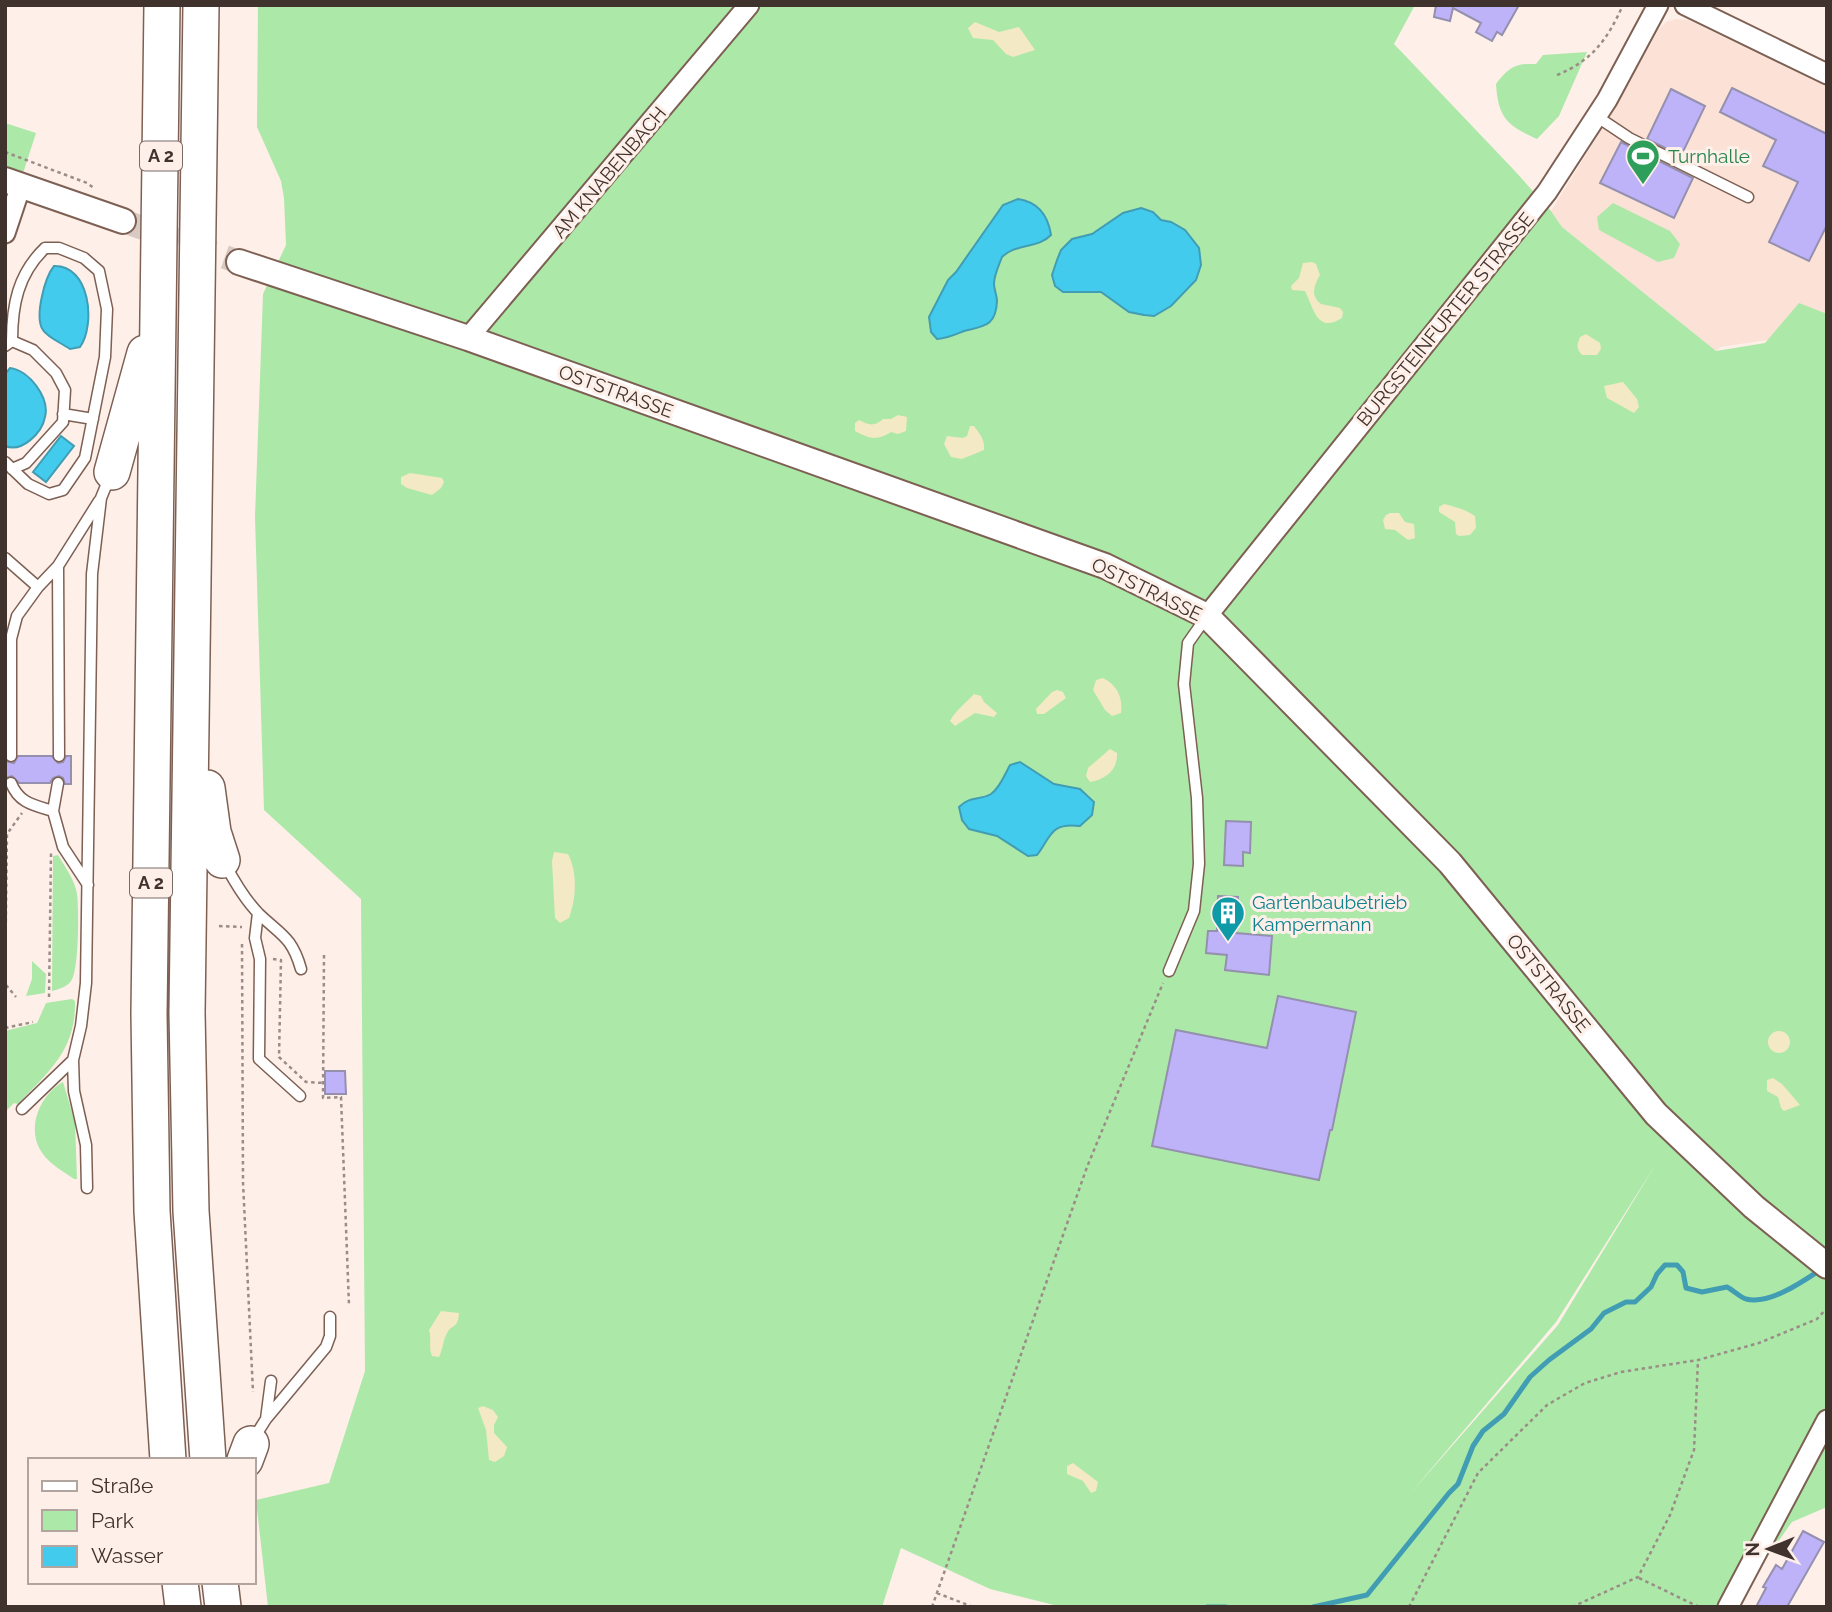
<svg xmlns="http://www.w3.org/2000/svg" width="1832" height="1612" viewBox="0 0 1832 1612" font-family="Raleway,sans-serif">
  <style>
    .built { fill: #fbe1d6 }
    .green { fill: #ace8a8; fill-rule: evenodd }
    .sand { fill: #f3e9c4 }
    .water { fill: #42cbed; stroke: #419db3; stroke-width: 2 }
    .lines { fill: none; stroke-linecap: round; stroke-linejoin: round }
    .stream { stroke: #419db3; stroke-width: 5 }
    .building { fill: #beb2f8; stroke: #9490ae; stroke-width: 2 }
    .tertiary-tunnel { stroke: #d8c9c3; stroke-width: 24; stroke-dasharray: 24 12; stroke-linecap: butt }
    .service-casing { stroke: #7d6053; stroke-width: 13 }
    .minor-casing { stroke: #7d6053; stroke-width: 23 }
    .tertiary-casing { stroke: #7d6053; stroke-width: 28 }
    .motorway-casing { stroke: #7d6053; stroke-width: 38 }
    .path { stroke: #9a8c86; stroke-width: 2.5; stroke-dasharray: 3.5 3.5; stroke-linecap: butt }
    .service { stroke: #fff; stroke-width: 10 }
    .minor { stroke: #fff; stroke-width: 19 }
    .tertiary { stroke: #fff; stroke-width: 24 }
    .motorway { stroke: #fff; stroke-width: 35 }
    .labels { text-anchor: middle; stroke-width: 6; stroke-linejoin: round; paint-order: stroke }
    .shield { fill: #feefe9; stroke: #796b65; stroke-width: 2 }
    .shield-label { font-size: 18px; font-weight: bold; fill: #40332d }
    .leisure-label { font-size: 19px; fill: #27864d; stroke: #feefe9; text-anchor: start }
    .street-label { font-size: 19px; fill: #40332d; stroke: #feefe9 }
    .culture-label { font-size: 19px; fill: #0d838f; stroke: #feefe9; text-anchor: start }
  </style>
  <rect width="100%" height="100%" fill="#feefe9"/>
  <!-- built -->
  <path class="built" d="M1676 19 1688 20 1827 87V327L1800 335 1720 347 1716 351 1562 227 1551 211 1612 113 1659 29 1666 22Z"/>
  <!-- green -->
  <path class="green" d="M258 5H1415L1394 44 1513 169 1551 211 1562 227 1716 351 1765 343 1799 303 1827 314V1507L1792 1522 1732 1607H1062L990 1589 901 1548 882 1607H268L256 1500 329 1483 365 1371 361 899 264 810 255 517 263 294 286 245 284 198 281 181 257 127ZM1656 1164 1558 1325 1409 1495 1556 1322Z
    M1587 52 1559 116 1537 139C1508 126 1498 118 1496 84 1508 68 1515 63 1536 64L1543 55Z
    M5 123 36 133 5 229Z
    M1613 203 1670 231 1680 244 1674 258 1658 262 1599 230 1597 217Z
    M58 855C65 867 75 880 77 894 79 908 79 972 71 981 67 987 59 989 52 991L53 856Z
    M32 961 46 974 45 993 26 996 32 979Z
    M72 999 75 1001C76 1050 50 1070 18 1104L14 1103 5 1112V1031L37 1023 46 1003Z
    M63 1082 75 1122 77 1179H74C64 1172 50 1164 43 1154 25 1131 39 1095 63 1082Z"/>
  <!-- sand -->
  <path class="sand" d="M975 22 999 32 1019 27 1035 50 1013 57 1006 54 993 40 973 38 968 28Z
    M1312 262 1316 264 1320 275C1314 286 1310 295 1321 304L1340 308 1343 312 1342 318C1317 334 1314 309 1305 291L1292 290 1291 286 1299 278 1303 263Z
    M1586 334 1600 343 1601 349 1597 355H1582C1576 348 1577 345 1580 337Z
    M1623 382 1637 399 1639 407 1634 413 1607 398 1604 386Z
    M898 415 907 417 906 431 898 434 891 432C876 441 870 439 855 431V423L859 420C869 425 874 427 883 419H891Z
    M970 426H974C980 434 985 440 984 450L962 459 951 457 944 444 947 436 963 438 967 436Z
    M410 473 442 478 444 482 441 488 432 495 407 488 401 484V477Z
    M1444 504C1455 507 1465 509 1475 516L1476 528 1470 535 1459 536 1456 534 1455 522 1439 512V507Z
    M1390 513H1399L1405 522 1414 524 1415 538 1408 540 1395 530 1385 529 1383 520 1386 515Z
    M1103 678C1117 685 1123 697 1121 713L1112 716 1105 710 1093 690 1096 680Z
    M1057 690 1063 692 1066 698 1044 714H1037L1036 709 1052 692Z
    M974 694 981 696 984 702 997 713 994 717 975 713 955 726 950 721C956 710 966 703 974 694Z
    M1110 749 1117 753C1118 770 1106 779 1090 782L1086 776 1088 768Z
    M554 852 568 854C578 873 576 899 569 918L560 923 555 918 552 861Z
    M1768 1042a11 11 0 1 1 22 0a11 11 0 1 1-22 0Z
    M1773 1078 1782 1084 1800 1105 1784 1111 1781 1108 1778 1097 1767 1091V1080Z
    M441 1311 459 1313C458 1329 453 1323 447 1333 443 1340 443 1349 439 1357L432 1356C428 1347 432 1339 429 1330Z
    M483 1406 493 1410 498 1417 494 1425V1433L507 1447 504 1456 495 1462 489 1460 486 1430 478 1408Z
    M1073 1463 1098 1482 1096 1491 1091 1493 1083 1481 1067 1474V1466Z"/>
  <!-- water -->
  <path class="water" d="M1018 199C1038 202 1048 215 1051 235 1038 249 1016 243 1002 257 999 265 994 275 994 284 994 290 997 295 997 301 996 327 983 326 964 331 954 335 948 338 937 339L931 332 929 317 948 280 956 272 1003 205Z
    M1141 208 1153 212 1161 220 1171 222 1185 230 1199 248 1201 265 1196 280 1171 306 1154 316 1144 315 1129 312 1101 292H1063L1055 286 1052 275 1057 260 1061 250 1072 239 1092 234 1123 213Z
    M54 266C90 265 96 324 80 347L70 349C63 344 47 337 43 330 34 317 45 277 54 266Z
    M10 368C29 370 50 398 45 417 42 433 22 453 5 446V374Z
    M61 436 74 446 46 482 33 472Z
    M1020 762 1054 784 1080 789 1094 802 1092 815 1080 826C1050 822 1051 837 1037 855L1028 856 997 836 969 829 962 820 959 807C971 795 979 801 991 794 1000 788 1005 774 1010 765Z"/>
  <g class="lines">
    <!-- stream -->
    <path class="stream" d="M1207 1607H1226
      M1313 1607 1367 1595 1449 1493 1458 1484 1473 1446 1483 1431 1504 1414 1530 1377 1549 1360 1591 1329 1604 1313 1626 1302H1635L1651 1287 1657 1274 1665 1265H1677L1683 1272 1686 1288 1702 1292 1727 1287C1733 1290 1740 1297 1746 1299 1769 1305 1802 1282 1820 1270"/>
  </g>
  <!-- building -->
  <path class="building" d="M1436 5H1519L1502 35 1497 32 1492 41 1476 32 1481 23 1453 8 1450 21 1434 17Z
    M1732 88 1827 134V225L1809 261 1769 242 1798 182 1763 166 1776 140 1720 112Z
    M1671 89 1705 106 1681 156 1647 139Z
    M1621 142 1693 178 1674 218 1600 183Z
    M18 756H52L58 763 63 762 66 756H71V784H65L63 778 59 776 53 778 50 783H19L12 776 5 778V761L14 763Z
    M1226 821 1251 822 1250 853 1243 852V866L1224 865Z
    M1218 896 1238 897 1236 933 1272 936 1269 975 1225 970 1227 955 1206 953 1208 931H1217Z
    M1278 996 1356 1012 1332 1130H1330L1319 1180 1152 1146 1176 1030 1267 1048Z
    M325 1071H345L346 1094H325Z
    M1803 1531 1824 1542 1787 1607H1756L1766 1588 1763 1587 1776 1565 1782 1569Z"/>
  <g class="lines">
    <!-- tertiary-tunnel -->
    <path class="tertiary-tunnel" d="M123 221 239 262"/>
    <!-- service casing -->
    <g class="service-casing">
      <path id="service" d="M1596 116 1629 138 1748 197
        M5 346 12 341C12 305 18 274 45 248H59L84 258 99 271 107 309 105 357 85 458 63 490 49 494 28 484 5 462
        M63 414 93 419
        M12 469 26 463 63 422 65 390 56 373 33 350 12 341
        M5 558 38 587
        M58 566 59 756
        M11 756V639L17 616 38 587 58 566 99 501
        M11 783C19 803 33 805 53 811
        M58 783 53 811 63 847 88 885
        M225 864C234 881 245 900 259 914 281 935 292 937 301 969
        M258 913 255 938 260 959 259 1059 300 1096
        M1169 971 1194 911 1199 864 1197 798 1184 684 1188 643 1207 616
        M22 1109 73 1060
        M87 1188 86 1145 74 1091 73 1060 81 1026 86 983 92 574 101 498 110 476
        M266 1419 271 1381
        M254 1438 266 1419 326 1347 330 1336V1317"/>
    </g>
    <!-- minor casing -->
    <g class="minor-casing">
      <path id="minor" d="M1685 5 1827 74
        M5 233 21 185
        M468 338 749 5
        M1207 616 1547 192 1607 100 1658 5
        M1728 1607 1827 1420"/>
    </g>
    <!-- tertiary casing -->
    <g class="tertiary-casing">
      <path id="tertiary" d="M5 180 123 221
        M239 262 468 338 1105 566 1207 616 1450 863 1656 1114 1754 1207 1827 1266"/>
    </g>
    <!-- motorway casing -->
    <g class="motorway-casing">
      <path id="motorway" d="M162 5 149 1014 152 1211 168 1460
        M201 5 187 1013 191 1211 208 1460
        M112 472 145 353
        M207 788 213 832 222 860
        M245 1460 251 1444
        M180 1582 183 1607
        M220 1582 223 1607"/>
    </g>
    <!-- path -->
    <path class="path" d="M1557 75C1593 60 1607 40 1623 5
      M5 152 87 183 95 189
      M219 926 242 927
      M242 944 243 1182 253 1392
      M324 955 323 1098 341 1097 349 1305
      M273 959 281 960 279 1057 306 1082 325 1083
      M5 985 7 834 22 813
      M6 985 16 997
      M49 997 51 853
      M5 1028 33 1022
      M1639 1578 1699 1607
      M937 1593 973 1607
      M932 1607 1087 1167 1163 983
      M1409 1607 1478 1473 1547 1405 1585 1383 1621 1372 1698 1360 1759 1343 1817 1319 1827 1308
      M1572 1607 1638 1577 1670 1515 1694 1450 1698 1360"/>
    <!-- service -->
    <use href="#service" class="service"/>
    <!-- minor -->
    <use href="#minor" class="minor"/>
    <!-- tertiary -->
    <use href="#tertiary" class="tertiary"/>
    <!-- motorway -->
    <use href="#motorway" class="motorway"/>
  </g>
  <!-- icons -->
  <defs>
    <g id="stadium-pin" transform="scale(1.75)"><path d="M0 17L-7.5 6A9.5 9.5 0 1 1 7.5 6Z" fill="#2e9e5b" stroke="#feefe9"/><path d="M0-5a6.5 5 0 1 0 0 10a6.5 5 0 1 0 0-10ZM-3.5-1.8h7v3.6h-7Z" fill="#fff"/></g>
    <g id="building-pin" transform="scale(1.75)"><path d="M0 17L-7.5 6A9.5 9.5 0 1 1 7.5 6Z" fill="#0f9aa8" stroke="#feefe9"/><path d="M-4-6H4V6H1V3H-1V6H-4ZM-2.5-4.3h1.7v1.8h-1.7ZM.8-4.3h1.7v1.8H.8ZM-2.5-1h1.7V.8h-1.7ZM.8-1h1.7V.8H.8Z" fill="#fff"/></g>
  </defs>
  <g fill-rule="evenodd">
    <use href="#stadium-pin" x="1643" y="156"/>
    <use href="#building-pin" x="1228" y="913"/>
  </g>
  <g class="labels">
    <!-- shield labels -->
    <g class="shield">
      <rect x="140" y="141.5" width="42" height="29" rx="5"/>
      <rect x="130" y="868.5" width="42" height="29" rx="5"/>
    </g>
    <g class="shield-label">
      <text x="161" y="162">A 2</text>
      <text x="151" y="889">A 2</text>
    </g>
    <!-- leisure labels -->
    <g class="leisure-label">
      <text x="1668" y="163">Turnhalle</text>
    </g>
    <!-- street labels -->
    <g class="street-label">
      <text transform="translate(609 172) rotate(-50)" y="7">AM KNABENBACH</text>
      <text transform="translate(1445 319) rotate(-51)" y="7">BURGSTEINFURTER STRASSE</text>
      <text transform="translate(616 391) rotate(20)" y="7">OSTSTRASSE</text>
      <text transform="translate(1147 589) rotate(26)" y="7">OSTSTRASSE</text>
      <text transform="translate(1549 983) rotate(51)" y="7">OSTSTRASSE</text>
    </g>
    <!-- culture labels -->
    <g class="culture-label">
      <text x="1252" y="909">Gartenbaubetrieb<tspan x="1252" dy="22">Kampermann</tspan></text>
    </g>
  </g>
  <!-- border -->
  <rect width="1832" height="1612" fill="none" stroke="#40332d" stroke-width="14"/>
  <!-- legend -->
  <rect x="28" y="1458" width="228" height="126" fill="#feefe9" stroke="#b2a49e" stroke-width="2"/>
  <rect x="42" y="1481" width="35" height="10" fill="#ffffff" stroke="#b2a49e" stroke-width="2"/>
  <text x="91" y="1493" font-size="21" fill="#40332d">Straße</text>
  <rect x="42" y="1510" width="35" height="21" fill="#ace8a8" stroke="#b2a49e" stroke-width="2"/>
  <text x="91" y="1528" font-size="21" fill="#40332d">Park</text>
  <rect x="42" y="1546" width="35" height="21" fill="#42cbed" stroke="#b2a49e" stroke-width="2"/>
  <text x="91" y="1563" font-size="21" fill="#40332d">Wasser</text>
  <!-- north arrow -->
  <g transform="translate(1769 1549) rotate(269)" stroke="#feefe9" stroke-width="5" paint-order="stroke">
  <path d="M0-5L12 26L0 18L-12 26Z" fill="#40332d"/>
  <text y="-10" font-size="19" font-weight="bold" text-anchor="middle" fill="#40332d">N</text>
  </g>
</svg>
